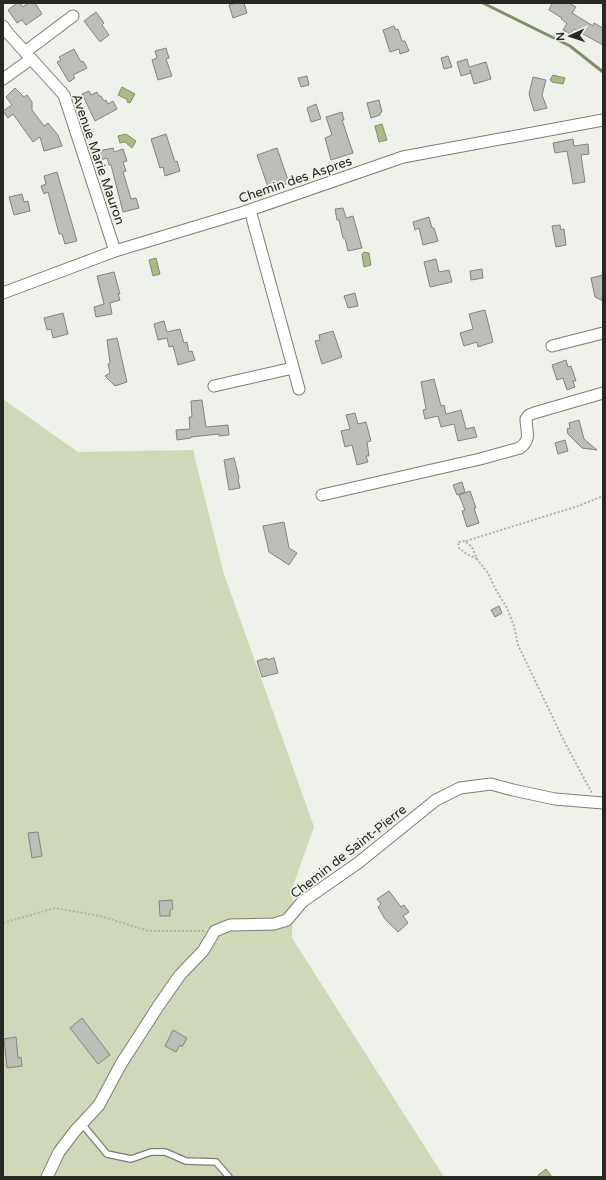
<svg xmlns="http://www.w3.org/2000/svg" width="606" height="1180" viewBox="0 0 606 1180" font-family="'Varela Round',sans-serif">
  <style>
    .green { fill: #cfd8b8 }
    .water { fill: #aab986; stroke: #838e69 }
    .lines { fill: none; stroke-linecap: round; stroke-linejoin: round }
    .stream { stroke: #838e69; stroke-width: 3 }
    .building { fill: #bbbeb6; stroke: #83857d }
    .lane-casing { stroke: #7c7e76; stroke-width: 8 }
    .street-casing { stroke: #7c7e76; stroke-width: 13 }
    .path { stroke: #afb2ab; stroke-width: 2; stroke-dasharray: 2 2; stroke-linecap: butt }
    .lane { stroke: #fff; stroke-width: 5.5 }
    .street { stroke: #fff; stroke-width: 11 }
    .labels { text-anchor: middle; stroke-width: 3.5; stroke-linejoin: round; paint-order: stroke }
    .street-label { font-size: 13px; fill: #272824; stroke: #eff2ea }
  </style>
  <rect width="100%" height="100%" fill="#eff2ea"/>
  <!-- green -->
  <path class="green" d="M3 399 78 452 193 450 224 574 314 827 293 886 292 938 444 1177H3Z"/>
  <!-- water -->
  <path class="water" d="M553 75 565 78 563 84 552 82 550 80Z
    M122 87 135 94 130 103 127 102 128 100 118 95Z
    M382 124 387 140 379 142 375 126Z
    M126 134 136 141 132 148 125 142 120 143 118 136Z
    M364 252 369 253 371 265 364 267 362 255Z
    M156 258 160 274 153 276 149 260Z
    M546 1169 552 1177H539L538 1175Z"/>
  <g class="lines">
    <!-- stream -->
    <path class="stream" d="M483 3 570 46 603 72"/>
  </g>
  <!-- building -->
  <path class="building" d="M17 3H20L23 7 28 3H35L42 14 26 25 22 20 17 23 8 10Z
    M236 3H244L247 13 233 18 229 5Z
    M552 3H569L576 7 572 13 593 26 594 23 603 28V45L574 29 570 34 563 30 567 23 561 19 562 18 549 10Z
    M96 12 104 23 102 25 109 35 100 42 84 21Z
    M394 26 396 30 398 29 402 41H405L409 51 400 54 399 49 390 52 383 30Z
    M166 48 169 58 166 59 172 76 158 80 152 60 157 58 155 51Z
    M74 49 81 62 83 61 87 68 73 75 75 78 69 82 57 62 61 60 59 57Z
    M448 56 452 67 444 69 441 58Z
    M467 59 469 67 486 62 491 79 474 84 470 70 471 73 461 76 457 62Z
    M307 76 309 85 301 87 298 78Z
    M533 77 546 80 542 95 547 108 534 111 529 94Z
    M15 88 24 97 27 95 32 102V110L44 126 48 123 58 135 62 146 44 151 40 137 33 142 13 114 8 118 3 111 12 105 6 97Z
    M89 91 91 95 97 92 99 96H101L104 101 106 100 108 104 113 101 117 109 95 121 82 94Z
    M379 100 382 112 380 113V115L371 118 367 103Z
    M316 104 321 119 311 122 307 108Z
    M342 112 344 120H342L353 153 331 160 325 138 332 135 326 117Z
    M166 134 175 162 177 161 180 171 165 176 163 167 160 168 151 139Z
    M573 139 574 146 588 144 589 154 581 155 585 182 573 184 567 151 555 153 553 143Z
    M113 148 114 152 123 149 127 161 123 162 126 171 123 172 131 199 136 198 139 208 123 212 111 165H109L107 158 101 160 99 151Z
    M277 148 289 183 269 190 257 155Z
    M57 172 77 241 65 244 62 234H59L48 192 44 194 41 186 46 184 44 176Z
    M22 194 24 202 28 201 30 211 14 215 9 197Z
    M343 208 346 218 353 216 362 248 348 251 345 238H343L339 220H337L335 209Z
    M429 217 432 228H434L438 241 423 245 419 228 415 230 413 222Z
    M560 225 561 230 564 229 566 245 556 247 552 226Z
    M436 259 439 272 449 270 452 282 430 287 424 262Z
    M482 269 483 278 471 280 470 271Z
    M114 272 120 294H118L120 300 110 303 112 314 96 317 94 307 104 304 97 276Z
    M603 275V301L595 297 591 278Z
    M355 293 358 306 348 308 344 296Z
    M485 310 493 342 478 347 477 342 464 346 460 333 473 329 469 314Z
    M63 313 68 334 53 338 51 329 47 330 44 318Z
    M164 321 167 332 180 329 184 343 187 342 189 352 192 351 195 360 178 365 173 346 169 347 167 338 158 340 154 324Z
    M333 331 342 357 322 364 315 341 320 340 319 335Z
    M117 338 127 382 115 386 105 376 110 373 108 364 110 363 107 340Z
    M566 360 568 367 571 366 576 381H573L575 387 567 390 563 378 557 380 552 365Z
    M434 379 441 406 444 405 446 414 461 410 466 429 474 427 477 437 458 441 454 424 441 427 438 416 425 419 423 410 426 409 421 382Z
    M202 400 206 427 228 425 229 435 219 436V434L191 437V438L177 440 176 430 190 429 189 417H192L191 401Z
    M355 413 358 424 366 422 371 441 367 442 369 456H366L368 462 357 465 352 445 345 447 341 431 350 429 346 415Z
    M579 420 584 439 597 450 582 448 568 434 567 429 570 428 569 423Z
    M565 440 568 451 558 454 555 443Z
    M234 458 239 478 238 479 240 488 229 490 224 460Z
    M462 482 465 492 457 495 453 485Z
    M470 491 476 508H474L479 523 467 527 462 511 465 510 459 495Z
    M284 522 289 548 297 553 289 565 269 552 263 526Z
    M499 606 502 613 495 617 491 610Z
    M267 658V660L274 658 278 673 262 677 257 661Z
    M38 832 42 856 32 858 28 833Z
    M389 891 401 907 404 905 409 912 403 916 408 923 398 932 385 919 378 907 381 904 377 899Z
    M172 900 173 909 170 910V916H160L159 901Z
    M82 1018 110 1055 98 1064 70 1028Z
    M173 1030 187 1038 182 1047 180 1045 176 1052 165 1046Z
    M16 1037 18 1058 21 1057 22 1066 7 1068 4 1039Z"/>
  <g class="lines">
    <!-- lane casing -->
    <g class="lane-casing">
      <path id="lane" d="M82 1124 107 1154 131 1159 151 1152H165L186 1161 216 1162 229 1177"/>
    </g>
    <!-- street casing -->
    <g class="street-casing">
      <path id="street" d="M3 26 7 32 64 95 115 251
        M25 52 73 16
        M3 79 31 59
        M250 210 299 389
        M3 293 115 251 241 213 403 157 603 120
        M552 346 603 333
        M214 386 293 368
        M322 495 480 459 520 448C532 439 526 431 526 419L529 415 534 413 603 393
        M47 1177 59 1152 75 1131 99 1105 121 1064 159 1005 180 975 203 951 215 931 230 925 274 924 287 920 302 902 358 863 436 800 460 788 491 784 513 790 555 799 603 803"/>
    </g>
    <!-- path -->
    <path class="path" d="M466 541 578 506 603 496
      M477 559 465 553 459 548 458 542 465 541 472 547 477 559 488 573 496 590 507 608 514 626 518 645 565 743 592 793
      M3 923 55 908 100 916 149 931H204"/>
    <!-- lane -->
    <use href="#lane" class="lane"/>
    <!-- street -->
    <use href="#street" class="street"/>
  </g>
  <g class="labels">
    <!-- street labels -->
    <g class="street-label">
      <text transform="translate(99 159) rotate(71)" y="5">Avenue Marie Mauron</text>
      <text transform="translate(295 179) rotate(-19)" y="5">Chemin des Aspres</text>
      <text transform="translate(348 851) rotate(-38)" y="5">Chemin de Saint-Pierre</text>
    </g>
  </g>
  <!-- border -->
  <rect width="606" height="1180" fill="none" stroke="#272824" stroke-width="8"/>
  <!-- north arrow -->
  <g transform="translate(570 36) rotate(267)" stroke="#eff2ea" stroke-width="3" paint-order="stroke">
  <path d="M0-3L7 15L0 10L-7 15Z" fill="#272824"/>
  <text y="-6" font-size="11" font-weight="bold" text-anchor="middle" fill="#272824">N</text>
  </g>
</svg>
